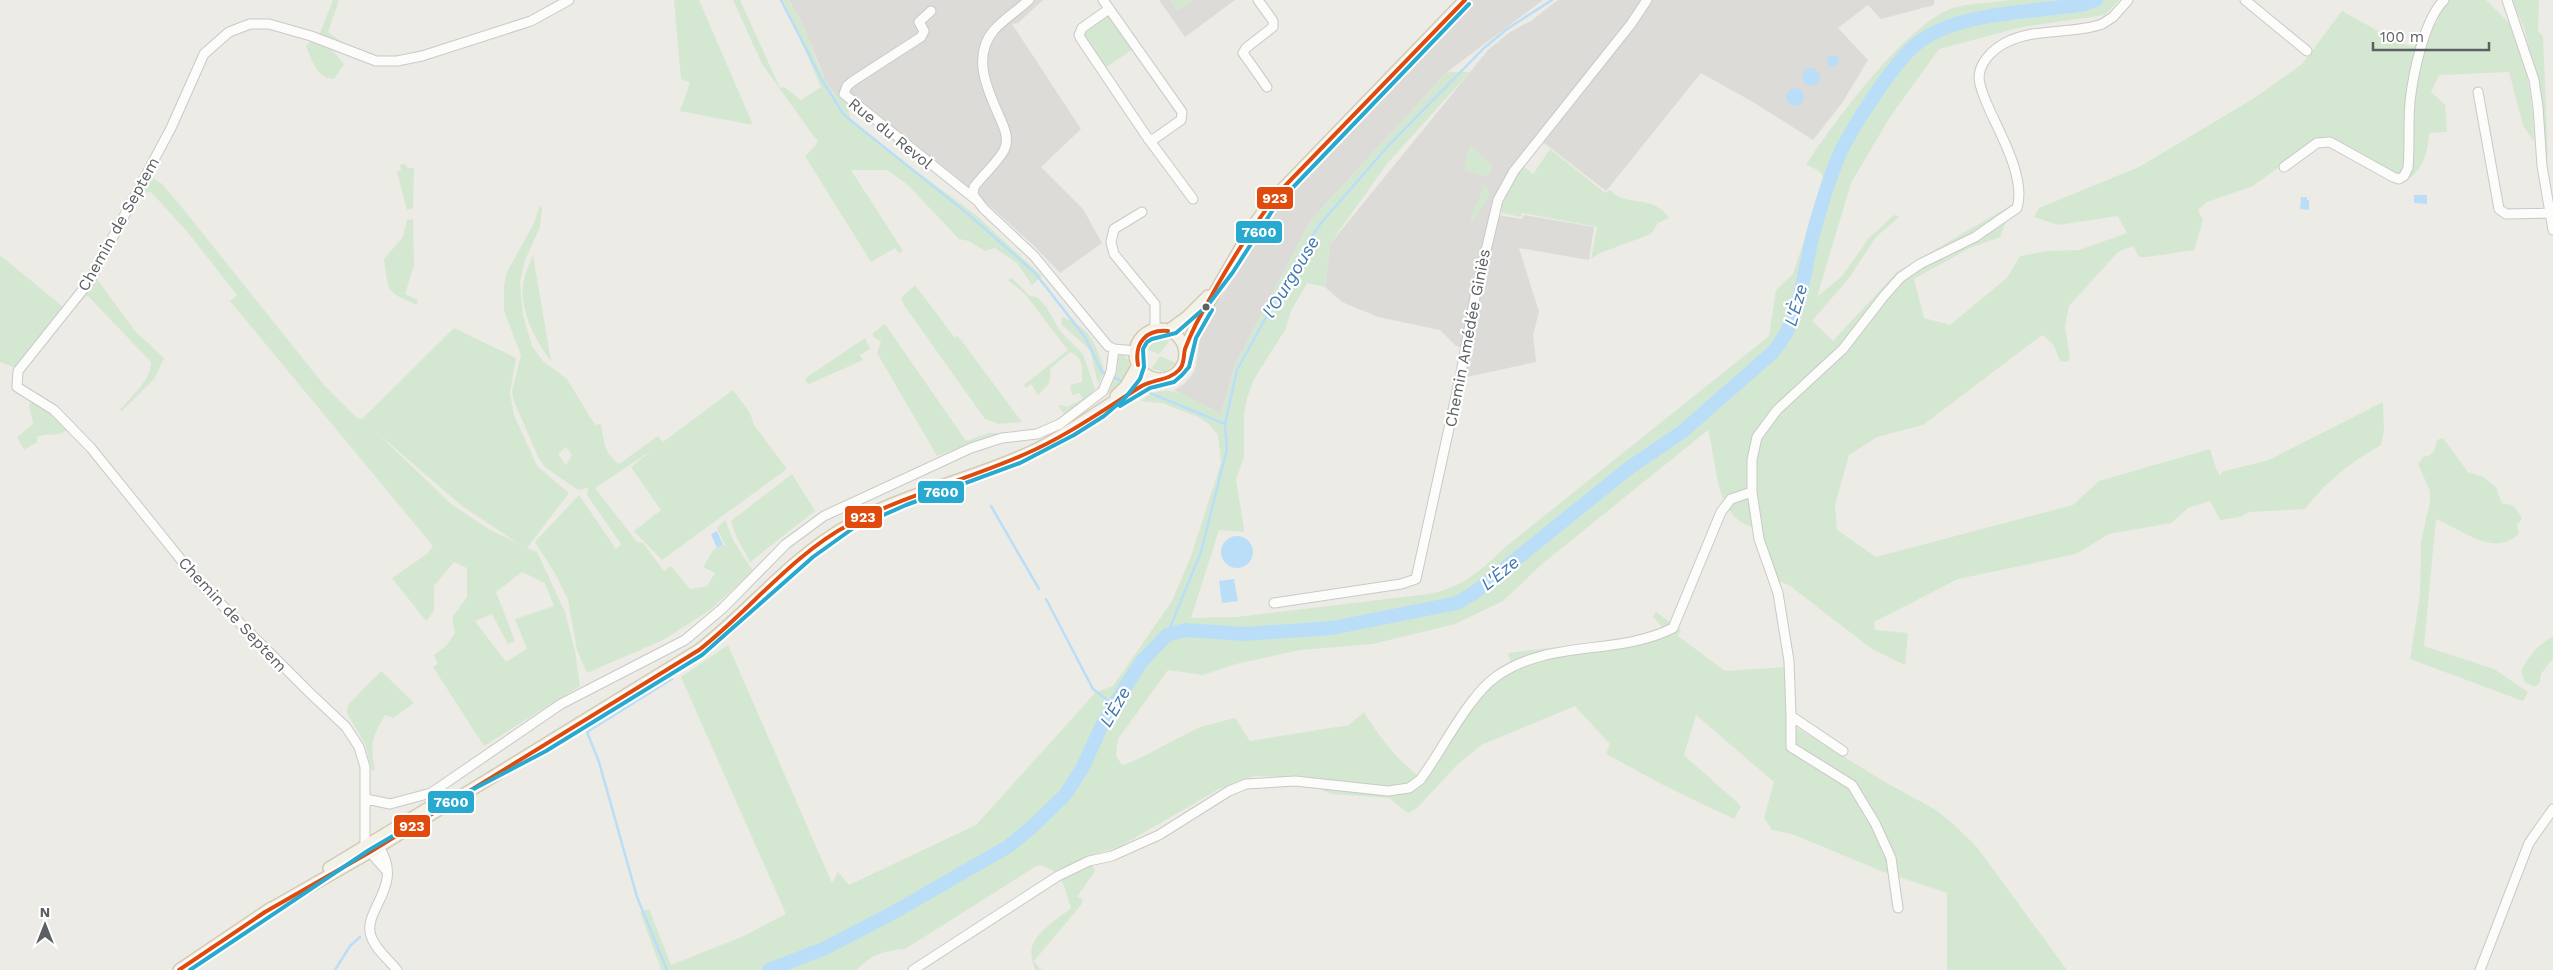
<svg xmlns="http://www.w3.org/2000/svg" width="2553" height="970" viewBox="0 0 2553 970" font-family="'Work Sans',sans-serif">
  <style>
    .industrial { fill: #dddbd7 }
    .green { fill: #d4e8d1; fill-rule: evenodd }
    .water { fill: #badef7 }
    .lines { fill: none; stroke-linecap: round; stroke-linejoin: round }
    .stream { stroke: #badef7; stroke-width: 2.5 }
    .river { stroke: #badef7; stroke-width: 14 }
    .minor-casing { stroke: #c9c9c8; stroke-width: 11 }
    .major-casing { stroke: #d4cbb4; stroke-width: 14 }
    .minor { stroke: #fcfcfb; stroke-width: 9 }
    .major { stroke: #f3f1e8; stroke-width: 11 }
    .bus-1-casing { stroke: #fff; stroke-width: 8 }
    .bus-2-casing { stroke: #fff; stroke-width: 8 }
    .bus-1 { stroke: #e04b0d; stroke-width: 4 }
    .bus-2 { stroke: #28a9cf; stroke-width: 4 }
    .bus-dot { fill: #5c6064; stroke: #fff; stroke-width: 2 }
    .labels { text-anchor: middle; stroke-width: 4.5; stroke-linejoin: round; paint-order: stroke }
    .street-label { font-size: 16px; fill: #5c6064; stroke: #fff }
    .water-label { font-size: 18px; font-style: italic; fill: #4178b0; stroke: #fff }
    .line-badge { stroke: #fff; stroke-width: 2 }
    .badge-label { font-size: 14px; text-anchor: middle; font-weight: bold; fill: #fff }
  </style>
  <rect width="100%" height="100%" fill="#ecebe6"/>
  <!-- industrial -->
  <path class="industrial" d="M789 0H1043L1018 23 1012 24 1081 129 1041 167 1083 209 1102 243 1060 273 1033 245 972 190 904 135 838 97 827 84 803 25Z
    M1159 0H1235L1185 37Z
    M1473 0H1543L1447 72 1311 220 1235 365 1221 414 1174 390 1184 384 1192 375 1196 366 1201 328 1288 193Z
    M1558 0H1934V5L1881 19 1868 5 1838 28 1868 60 1842 103 1813 140 1753 102 1701 73 1606 191 1535 136 1503 180 1495 197 1491 214 1522 219 1524 215 1594 227 1589 260 1519 248 1539 312 1533 335 1536 362 1462 378 1467 349 1456 346 1440 330 1378 317 1342 302 1325 287 1330 244 1488 50 1510 32 1531 21Z"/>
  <!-- green -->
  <path class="green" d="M333 0H339L328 32 342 42 341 45 332 43 331 49 344 64 334 79C316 79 312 59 306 46L320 33Z
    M674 0H699L753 125 680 111 690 83 681 79Z
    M733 0H740L780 88 784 87 801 100 821 87 783 0H789C794 9 799 18 804 27 815 53 822 88 847 103L850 118 893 154 976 215 1042 276 1032 285 1017 263 995 248 985 251 969 241 959 239 908 185 887 170H851L903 251 899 253 895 248 871 262 805 156 815 146 818 140 815 138 762 64Z
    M1170 0H1193L1178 11Z
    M2010 0H2119L2105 15 2022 27 1939 49 1890 117 1851 183 1817 297 1842 276 1869 238 1894 215 1899 217 1876 237 1849 278 1812 321 1833 341 1897 272 2013 204 2000 237 1970 248 1914 279 1924 318 1950 325 2007 278 2020 256 2048 251 2079 250 2127 233 2118 216 2058 225 2034 217 2039 208 2139 167 2256 97 2302 64 2342 11 2400 43 2413 47 2438 21 2442 0H2486L2509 23 2525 63 2533 113 2534 142 2523 125 2509 72 2439 75 2431 92 2445 105 2447 132 2429 133C2428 154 2422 175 2400 183L2336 142 2310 144 2253 186 2207 202 2198 210 2203 220 2194 250 2147 257H2139L2133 246 2118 252 2069 306 2065 326 2070 358 2068 362 2060 361 2053 344 2042 335 1923 425 1877 437 1849 455 1835 505 1837 530 1876 557 2073 505 2099 481 2210 449 2217 471 2221 476V472L2269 460 2383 402 2384 430 2381 445C2351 462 2326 481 2305 509L2249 512 2240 517 2220 520 2210 501 2188 508 2171 523 2109 534 2076 554 1958 579 1874 622 1875 630 1908 633 1905 665 1872 649 1790 586 1778 580 1761 529C1713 523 1718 465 1708 430L1542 564 1503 601 1455 624 1373 644 1300 650 1236 664 1203 675 1168 670 1118 739 1116 756 1122 765 1134 761 1200 727 1235 718 1250 741 1349 725 1364 712C1380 738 1398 762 1424 780 1450 741 1472 695 1513 671L1508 653 1653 635 1664 629 1653 617 1656 612 1681 630 1678 636 1725 671 1786 667 1794 726 1885 782 1936 810 1952 823 1976 846 2067 970H1947V893L1881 871 1792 834 1772 830 1764 818 1774 782 1696 715 1684 755 1741 806 1734 819 1667 787 1606 754 1610 744 1575 706 1481 745 1458 764 1417 808 1408 813 1389 798 1331 794 1293 777 1255 776 1219 789 1119 847 1088 856 1095 871 1077 897 1083 899 1081 905 1034 961 1039 968 1044 970H1035C1033 962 1030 955 1032 947 1036 932 1059 918 1071 908 1064 886 1063 870 1038 865L905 949C885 951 871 954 857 970H660L661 969 640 912 649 909 671 965 744 936 786 914 681 677 728 645 832 883 838 872 849 885 976 825 1096 692 1113 686 1172 601 1191 556 1221 463 1218 435 1210 425 1198 417 1162 403 1141 401C1170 376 1193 402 1221 414L1235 365 1311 220 1447 72H1470L1386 165 1330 244 1325 287 1307 283 1291 311 1285 330 1254 379 1247 398 1244 413V457L1236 479 1244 529 1243 532 1219 530 1191 618 1237 617 1428 594C1461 588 1481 571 1504 548L1769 336 1776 290 1793 274 1823 184C1825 171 1816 169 1806 165 1833 123 1907 23 1953 8 1971 3 1992 3 2010 0Z
    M2512 0H2539L2538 31 2543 36 2548 156H2543L2537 79 2524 28Z
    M1106 17 1112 18 1133 49 1105 68 1085 38V33Z
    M1470 145 1493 166 1489 175 1483 176 1464 170Z
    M1550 149 1605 193 1610 190C1626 208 1652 193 1669 218L1658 223 1651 234 1600 253 1591 259 1597 227 1522 213 1521 217 1502 213C1498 200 1515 177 1522 165L1533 174Z
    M405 164 408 168H414L413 208 407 210 397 172 401 170 400 165Z
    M150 176 162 184 180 205 324 385 356 417 362 419 454 328 516 358 510 393 514 415 537 466 569 493 527 548 537 552 565 612 575 651 580 686 484 746 433 667 438 664 434 655 446 646 455 633 452 618 467 597V568L454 562 434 586V611L426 621 392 578 427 554 433 546 230 301 237 295 185 229 151 192 142 193 138 198 97 279 135 331 164 358 155 378 122 411 120 410C130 397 152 379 151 362L88 296 85 297 67 316ZM375 431 462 506 519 544 487 528 451 504ZM522 572 545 583 554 606 515 619 527 649 506 662 475 621 492 614 508 644 515 641 496 592Z
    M1484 186 1488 187 1490 195 1472 222 1470 220Z
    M540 205 542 208 540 227 525 260 520 282 523 315 532 346 543 361 567 379 595 425 601 424C604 442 604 453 619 464L658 436 663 442 733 390 750 413 754 425 787 469 662 560 634 531 661 510 631 467 652 450 595 488 637 542 643 543 664 571 671 566 690 589 707 586 715 573 703 567 714 549 725 545 717 528 725 520 733 540 753 571 710 610 663 640 587 673 577 650 568 600 556 575 535 542 579 495 616 549 621 544 587 495 588 488 578 490 545 467 539 459 513 399 512 391 521 355 504 311V285L507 272 534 223ZM566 447 572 455 566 465 558 454Z
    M413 219 414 265 405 294 418 300 417 305C385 291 389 293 384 259L403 237 407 220Z
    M0 255 63 307 16 368 0 362Z
    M533 255 551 361C536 341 520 312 523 285 524 275 529 265 533 255Z
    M1012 278 1030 296 1037 297 1047 308 1060 331 1083 354 1095 389 1086 400 1064 414 1058 406 1062 405 1067 407 1082 399 1080 393 1072 395 1070 385 1082 382C1082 370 1085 358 1070 352L1050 369C1052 382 1048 386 1038 395L1031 384 1026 388 1024 385 1068 350 1025 294 1008 280Z
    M915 285 955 338 958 336 1022 422 999 424 985 419 904 305 901 298Z
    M1062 317C1091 327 1096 345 1105 372L1098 384 1090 350 1061 324Z
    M885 324 966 441 989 433H1008L986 438 937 456 877 353 881 341 873 337V333Z
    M865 338 870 349 860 355 863 360 809 384 805 381 807 377Z
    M1154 338 1170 340 1159 354 1144 348Z
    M1124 355 1129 361V373L1108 395 1117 373 1118 356Z
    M1160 356 1176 363 1165 372 1151 369Z
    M34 400 69 429C53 439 52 431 37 437V442L24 450 17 437 33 424 29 404Z
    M2443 438 2468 472 2483 477 2496 487 2502 504C2514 503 2515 508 2522 518L2517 525 2519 534C2492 558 2464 530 2436 519L2424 646 2494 669 2528 692 2523 701 2410 659 2420 595 2421 542 2430 502V491L2418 464 2423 457C2434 455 2435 451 2437 440Z
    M792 474 815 511 750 562 737 538 731 521Z
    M2553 637V658L2541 674 2540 683 2534 687 2525 682 2521 671C2528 657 2539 643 2553 637Z
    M381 671 414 703 393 718 385 715C371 741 370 741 375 770L372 771 365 744 347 713 348 705Z"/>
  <!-- water -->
  <path class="water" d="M1827 61a6 6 0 1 1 12 0a6 6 0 1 1-12 0Z
    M1802 77a9 9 0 1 1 18 0a9 9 0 1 1-18 0Z
    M1786 97a9 9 0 1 1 18 0a9 9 0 1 1-18 0Z
    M2414 195H2427V204L2414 203Z
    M2301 197H2307V200H2309V210L2300 209Z
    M717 531 723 545 717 548 711 534Z
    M1221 552a16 16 0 1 1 32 0a16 16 0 1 1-32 0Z
    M1234 579 1238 601 1222 603 1219 581Z"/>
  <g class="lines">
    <!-- stream -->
    <path class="stream" d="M781 0 822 80 844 115 968 214 1035 273 1085 337 1102 372 1124 382
      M1143 390 1225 424
      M991 506 1039 589
      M1046 599 1093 689 1114 705
      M1167 635 1201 552 1227 449 1225 424 1237 370 1304 248 1321 223 1389 145 1484 48 1507 29 1552 0
      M335 970 350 946 360 937
      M667 970 637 897 599 762 587 732 672 679"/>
    <!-- river -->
    <path class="river" d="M769 970 823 949 891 914 1009 846 1033 826 1065 795 1083 767 1101 727 1126 686 1142 661 1167 635 1185 630 1244 634 1332 628 1457 603 1474 593 1629 468 1682 432 1772 353C1801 321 1803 275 1813 234 1820 209 1830 175 1841 151 1855 123 1887 74 1909 51 1917 42 1929 35 1940 30 1979 12 2042 11 2085 4L2096 0"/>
    <!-- minor casing -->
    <g class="minor-casing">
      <path id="minor" d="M1029 0C1018 10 1004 19 994 30 971 57 988 91 1000 118 1004 127 1009 138 1005 148 1001 159 982 176 974 187L973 195 984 209 1034 256 1108 346 1114 349 1136 351
        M1103 0 1182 112 1181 120 1154 139H1148
        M1258 0 1273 21V27L1246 48 1243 53 1267 87
        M2245 0 2307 51
        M2507 0 2534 80 2538 107 2542 166 2553 230
        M1109 9 1082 28 1079 35 1081 39 1147 137 1193 199
        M931 11 919 22 924 31 921 37 853 81 847 86 844 94 975 199
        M2478 92 2499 209 2506 214 2550 213
        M2284 167 2317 143 2330 142 2393 177 2399 179 2404 176 2408 168C2410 146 2408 123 2410 102 2413 74 2424 20 2444 0
        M1142 212 1114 229 1111 242 1114 254 1155 304V330
        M1274 603 1401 584 1416 579 1460 378 1475 297 1498 200 1514 171 1631 24 1647 0
        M1791 716V747L1852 785 1875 823 1891 858 1898 908
        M1843 751 1791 716 1789 661 1778 593 1759 539 1752 492V460L1757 437 1777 410 1843 349 1884 296 1901 277 1920 264 1975 237 2017 208C2026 180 2002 137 1990 111 1986 101 1980 90 1979 78 1979 63 1992 50 2005 43 2035 27 2071 35 2102 24L2113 17 2128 0
        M366 799 390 804 431 793 561 704 685 640 723 608 786 544 824 516 971 448 1002 438 1037 434 1060 424 1103 391 1111 372 1114 349
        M374 846 379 847C405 886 362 910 371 936 375 949 389 960 397 970
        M385 869 370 852 365 843V767L359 747 346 727 310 693 199 582 91 448 54 410 17 387 18 371 89 282 171 128 204 54 229 32 250 24H269L311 36 376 61H397L422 56 531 21 569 0
        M913 970 1058 876 1089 861 1112 856 1159 835 1229 791 1246 784 1295 781 1388 791 1409 788 1420 780C1442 751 1468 696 1497 676 1549 639 1618 656 1673 628L1721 512 1731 499 1752 492
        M2480 970 2529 843 2553 809"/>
    </g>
    <!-- major casing -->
    <g class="major-casing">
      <path id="major" d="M1135 354a25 25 0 1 1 50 0a25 25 0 1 1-50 0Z
        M1168 331 1187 317 1208 296
        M1185 350 1196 325 1255 223 1271 201 1465 0
        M1116 396 1126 386 1138 365
        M329 868 440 801
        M265 912 370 852 699 650C745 615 782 568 831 536 892 495 967 482 1033 451 1076 431 1113 396 1158 379
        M179 970 271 908"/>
    </g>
    <!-- minor -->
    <use href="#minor" class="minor"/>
    <!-- major -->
    <use href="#major" class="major"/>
    <!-- bus-1 casing -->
    <g class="bus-1-casing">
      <path id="bus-1" d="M1138 365C1134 343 1146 329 1168 331
        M179 970 265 912 370 852 699 650C750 610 793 554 850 524 906 495 966 480 1023 455 1065 437 1102 411 1140 387 1152 379 1169 381 1179 370 1185 364 1183 357 1185 349 1188 341 1192 332 1196 324 1221 277 1248 231 1281 190L1465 0"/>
    </g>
    <!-- bus-2 casing -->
    <g class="bus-2-casing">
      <path id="bus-2" d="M1120 406 1150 388 1174 382 1182 375 1189 367 1196 338 1212 310
        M190 970 369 850 466 793 546 751 702 655 813 557 852 529 906 505 1020 463 1074 435 1104 416 1125 398 1140 379 1144 367 1143 349 1147 342 1152 339 1176 333 1208 305 1233 272 1276 205 1469 4"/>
    </g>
    <!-- bus-1 -->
    <use href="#bus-1" class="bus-1"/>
    <!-- bus-2 -->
    <use href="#bus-2" class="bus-2"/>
  </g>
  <!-- markers -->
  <circle class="bus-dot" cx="1206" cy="307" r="4.5"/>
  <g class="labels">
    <!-- street labels -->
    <g class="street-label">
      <text transform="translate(891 133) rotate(39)" y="6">Rue du Revol</text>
      <text transform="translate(118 224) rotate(-61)" y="6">Chemin de Septem</text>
      <text transform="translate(1467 338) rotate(-79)" y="6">Chemin Amédée Giniès</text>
      <text transform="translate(233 614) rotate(47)" y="6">Chemin de Septem</text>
    </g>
    <!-- water labels -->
    <g class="water-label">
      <text transform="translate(1291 277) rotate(-59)" y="6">l'Ourgouse</text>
      <text transform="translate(1796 305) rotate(-74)" y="6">L'Èze</text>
      <text transform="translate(1500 573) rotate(-39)" y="6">L'Èze</text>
      <text transform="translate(1115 707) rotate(-60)" y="6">L'Èze</text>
    </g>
  </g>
  <g class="line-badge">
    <rect x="1256" y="186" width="38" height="24" rx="5" fill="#e04b0d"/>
    <rect x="1235" y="220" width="48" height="24" rx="5" fill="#28a9cf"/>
    <rect x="917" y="480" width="48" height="24" rx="5" fill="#28a9cf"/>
    <rect x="844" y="505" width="39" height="24" rx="5" fill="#e04b0d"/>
    <rect x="427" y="790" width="48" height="24" rx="5" fill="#28a9cf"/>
    <rect x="393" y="814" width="38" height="24" rx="5" fill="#e04b0d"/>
  </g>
  <g class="badge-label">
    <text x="1275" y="203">923</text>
    <text x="1259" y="237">7600</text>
    <text x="941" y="497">7600</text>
    <text x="863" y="522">923</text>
    <text x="451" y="807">7600</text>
    <text x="412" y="831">923</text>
  </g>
  <!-- north arrow -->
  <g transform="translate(45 925)" stroke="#ffffff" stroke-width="4" paint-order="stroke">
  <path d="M0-4L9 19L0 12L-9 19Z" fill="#5c6064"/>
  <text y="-8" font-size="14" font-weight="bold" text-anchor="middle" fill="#5c6064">N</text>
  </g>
  <!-- scale -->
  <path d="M2373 42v8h116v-8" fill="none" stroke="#5c6064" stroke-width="2.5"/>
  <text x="2380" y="42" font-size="15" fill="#5c6064" stroke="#ffffff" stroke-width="4" paint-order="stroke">100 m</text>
</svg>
